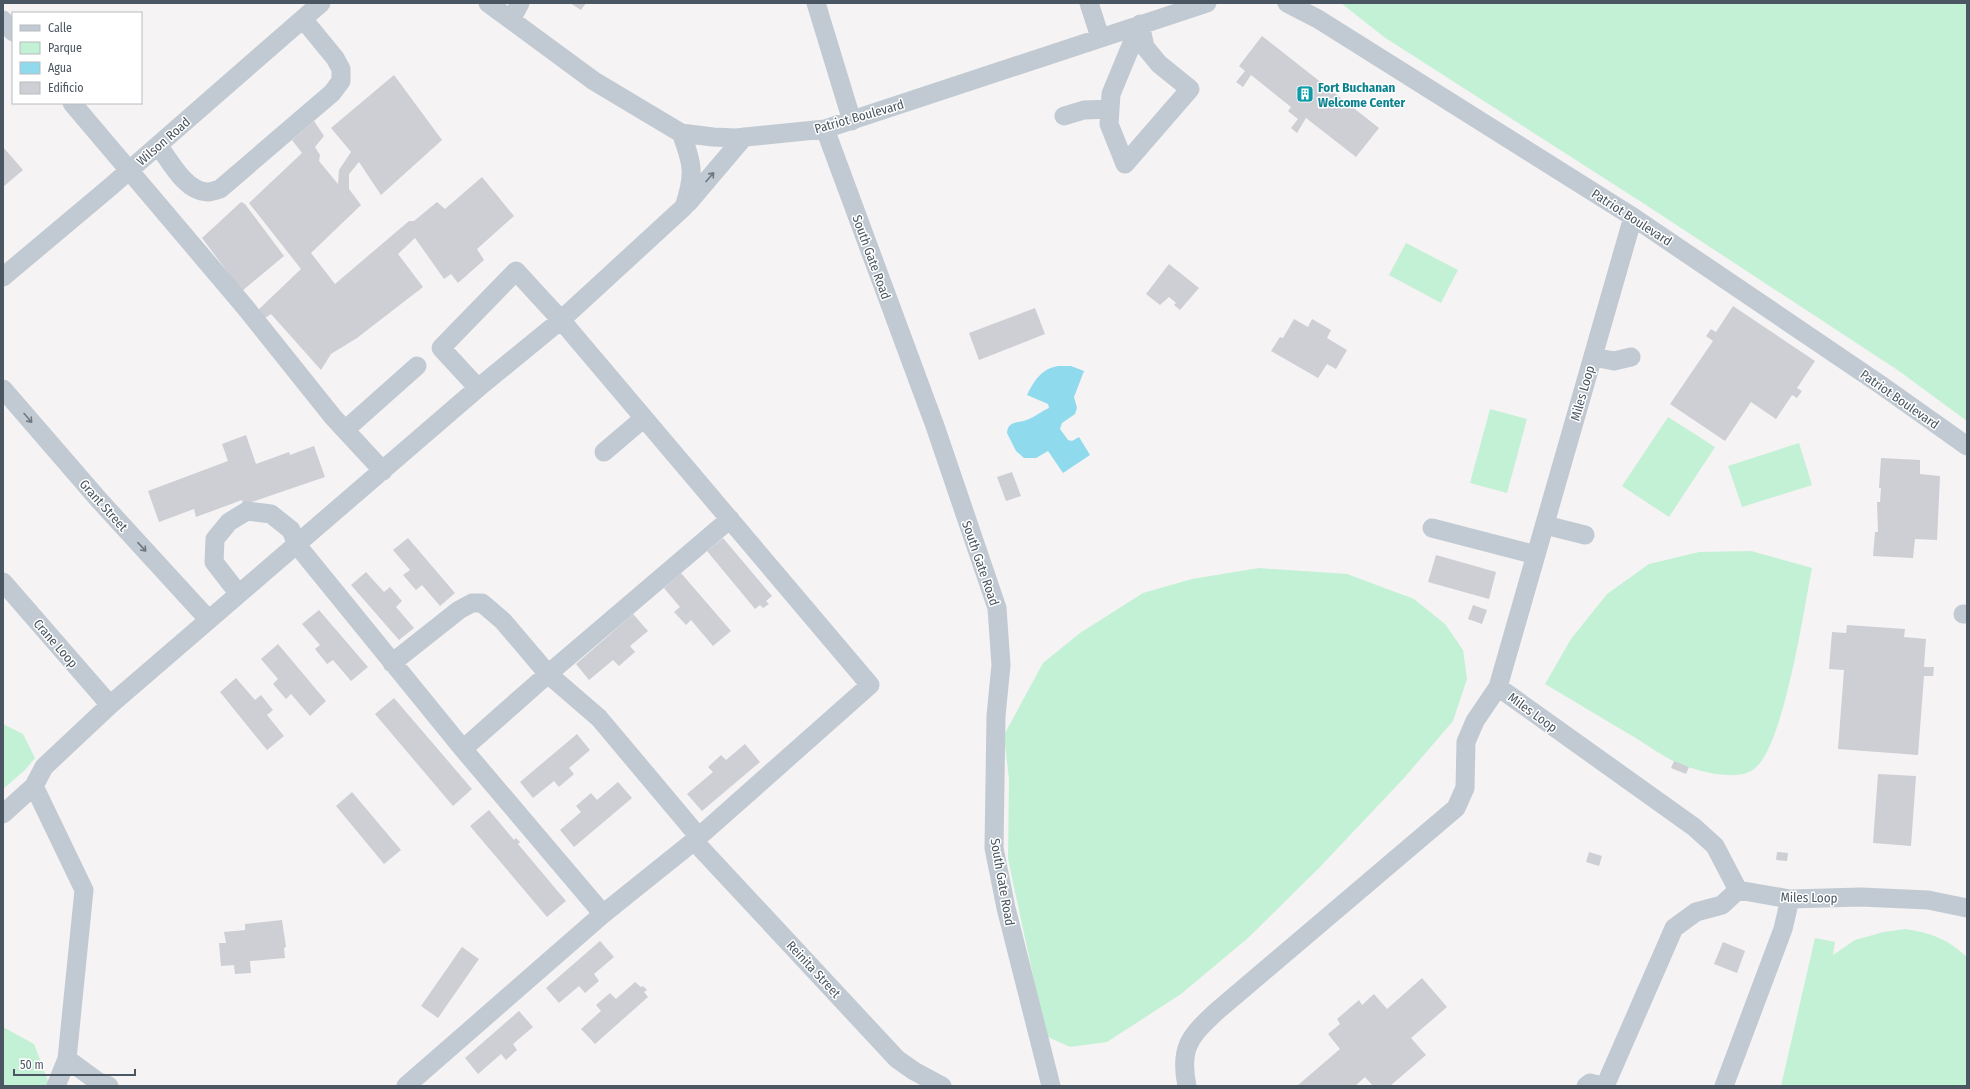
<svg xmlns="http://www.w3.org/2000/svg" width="1970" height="1089" viewBox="0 0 1970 1089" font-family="'Fira Sans Condensed',sans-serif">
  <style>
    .green { fill: #c3f1d5 }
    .water { fill: #90daee }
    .building { fill: #cdcfd5 }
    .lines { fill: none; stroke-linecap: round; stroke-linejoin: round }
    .minor { stroke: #c1cad2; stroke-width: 19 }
    .oneway { stroke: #6e7983 }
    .labels { text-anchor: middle; stroke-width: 3; stroke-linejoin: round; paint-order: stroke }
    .culture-label { font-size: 13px; font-weight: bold; fill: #0d838f; stroke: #fff; text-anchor: start }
    .street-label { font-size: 13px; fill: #4a5661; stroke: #fff }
  </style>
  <rect width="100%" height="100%" fill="#f5f3f3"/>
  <!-- green -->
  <path class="green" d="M1341 3H1967V421L1899 371 1646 205 1384 37Z
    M1406 243 1458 270 1441 303 1389 275Z
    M1490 409 1527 419 1507 493 1470 483Z
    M1668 417 1715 447 1669 517 1622 486Z
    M1799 443 1812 485 1742 507 1728 466Z
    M1751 551 1812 568C1804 608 1784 747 1754 769 1736 783 1694 770 1675 762 1661 755 1647 745 1634 737 1604 719 1575 702 1545 684L1571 639 1607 594 1649 564 1699 552Z
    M1259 568 1347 574 1414 599 1445 624 1463 650 1467 679 1453 721 1404 778 1318 869 1248 938 1181 994 1107 1042 1070 1047 1046 1036 1008 859 1009 779 1004 735 1043 663 1080 633 1143 593 1192 579Z
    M3 724 23 734 35 758 25 770 3 789Z
    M1905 929C1932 933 1947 939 1967 957V1086H1781L1815 938 1835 942 1833 955 1855 940 1884 932Z
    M3 1027 34 1044 50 1086H3Z"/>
  <!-- water -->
  <path class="water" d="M1058 366H1071L1084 371 1074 397 1077 408 1075 414 1062 423 1060 429 1068 440 1072 441 1079 437 1090 455 1063 473 1048 451 1036 458H1024L1016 451 1007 433C1008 419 1020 424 1029 419 1036 416 1042 411 1049 408L1048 404 1027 395C1034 381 1041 369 1058 366Z"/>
  <!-- building -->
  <path class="building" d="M570 3H586L581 10Z
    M1262 36 1379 128 1356 157 1306 118 1297 133 1291 128 1298 119 1288 111 1291 107 1251 75 1243 87 1236 82 1245 71 1239 66Z
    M394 75 442 140 381 195 359 162 349 174V189L361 205 311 253 335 284 409 221H414L437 202 445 209 482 177 514 216 477 249 484 260 458 283 451 274 444 279 415 238 398 254 423 287 357 338 331 354 321 370 271 314 262 320 256 312 301 269 249 203 302 153 292 140 314 121 324 136 315 147 320 155 319 161 338 184 339 170 351 152 331 128Z
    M3 147 23 170 3 187Z
    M241 202 245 204 284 256 242 291 202 238Z
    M1169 264 1199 288 1180 310 1174 305 1176 303 1169 297 1160 305 1146 294Z
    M1733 306 1815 361 1797 388 1802 391 1797 398 1792 395 1776 419 1751 402 1725 441 1670 404 1713 341 1706 336 1711 329 1716 332Z
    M1035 308 1045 334 979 360 969 333Z
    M1294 319 1308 327 1312 319 1331 330 1327 338 1347 350 1336 369 1327 364 1318 378 1271 351 1280 337 1283 338Z
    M246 435 256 464 289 452 290 455 314 446 325 477 243 505 242 500 196 517 194 509 159 522 148 491 228 461 222 444Z
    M1881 458 1920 460V474L1940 476 1937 540 1915 539 1913 558 1873 556 1875 532H1878L1877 502H1880L1881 488H1879Z
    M1012 472 1021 496 1006 501 997 477Z
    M408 538 455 593 440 606 422 585 416 590 403 575 410 570 393 550Z
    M723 538 772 596 766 601 769 604 763 608 760 605 755 609 707 551Z
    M1436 555 1496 572 1489 599 1428 582Z
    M366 572 384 592 390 587 402 601 396 607 414 628 399 640 351 585Z
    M681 573 731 631 713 646 691 620 686 625 674 612 680 607 664 588Z
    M1473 605 1487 610 1482 624 1468 619Z
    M319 610 368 667 351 681 333 660 327 664 315 649 320 645 302 624Z
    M633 614 648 631 630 646 635 652 619 666 613 660 589 680 576 664Z
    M1847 625 1905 629 1904 637 1926 639 1924 667H1934L1933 676H1924L1918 755 1838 749 1844 670 1829 669 1832 632 1846 633Z
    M278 644 326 701 310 716 291 694 286 699 273 684 278 679 261 659Z
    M236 678 255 700 261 695 273 710 267 715 284 736 267 750 220 692Z
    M394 698 472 789 453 806 375 714Z
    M577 734 590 750 569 768 574 774 559 787 554 781 533 798 520 782Z
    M745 744 760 762 702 811 687 794 713 772 708 767 721 755 726 760Z
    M1674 761 1689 767 1686 774 1671 768Z
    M1878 774 1916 776 1911 846 1873 843Z
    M618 782 632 798 574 847 560 830 581 812 576 806 591 793 597 800Z
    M352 792 401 850 384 864 336 806Z
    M489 810 514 840 516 838 520 842 518 844 566 901 547 917 470 826Z
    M1589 852 1602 856 1599 866 1586 862Z
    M1777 852 1788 853 1787 861 1776 860Z
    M282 920 286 947 284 948 285 958 250 961 251 973 235 974 234 965 221 966 219 943H226L224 932 245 930V924Z
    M600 941 614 957 594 974 599 981 585 993 579 986 559 1003 546 988Z
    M1723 942 1745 951 1737 973 1714 964Z
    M462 947 479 959 438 1018 421 1006Z
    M1422 978 1447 1007 1411 1038 1426 1055 1390 1086H1373L1365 1077 1355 1086H1297L1340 1049 1328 1034 1340 1024 1337 1019 1359 1000 1362 1005 1374 994 1387 1009Z
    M635 982 641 987 643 986 647 990 644 992 648 997 595 1044 581 1029 601 1011 596 1005 610 993 616 999Z
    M519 1011 533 1027 513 1044 517 1050 506 1060 501 1054 478 1074 465 1058Z"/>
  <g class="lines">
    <!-- minor -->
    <path class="minor" d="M488 3 594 81 681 133 713 137 736 138 825 129 1207 3
      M816 3 852 121
      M1089 3 1100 37
      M1287 3 1318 19 1633 217 1881 385 1967 446
      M3 20 13 32
      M511 20 520 3
      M1140 24 1145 47 1159 64 1190 89 1125 164 1109 124 1111 94Z
      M72 103 245 307 333 417 383 471
      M1064 116 1084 110 1110 109
      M825 129 935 426 997 608 1001 665 996 716 994 848 1006 908 1051 1086
      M158 145C170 161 185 191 207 192 211 192 216 190 220 189L332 93 341 81V69L335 58 303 19
      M688 203 744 137
      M3 277 109 188 321 3
      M1593 357 1614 361 1631 357
      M3 389 99 500 208 619
      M345 430 417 366
      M604 452 644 418
      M1545 525 1585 535
      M1432 528 1536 555
      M3 582 110 705
      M238 593 214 562 215 539 229 522 247 511 271 514 291 530 297 545 463 749 603 914
      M1963 614H1967
      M392 663 459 610 472 603H482L503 621 548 674 599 718 699 837
      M1498 687 1694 827 1715 846 1738 890 1790 899 1861 897 1928 900 1967 908
      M463 749 548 674 730 519
      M34 786 84 890 67 1059 97 1081 109 1086
      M3 814 34 786 44 767 110 705 478 388 561 320 684 207C695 175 693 164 681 133
      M694 841 897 1059 914 1071 942 1086
      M56 1086 67 1059
      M406 1086 603 914 694 841 870 685 561 320 516 271 441 348 478 388
      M1187 1086C1179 1048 1190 1036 1217 1011L1456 808 1465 788 1466 742 1475 721 1498 687 1633 217
      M1586 1086 1590 1083 1602 1086
      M1605 1086 1674 928 1696 912 1722 905 1738 890
      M1724 1086 1783 929 1790 899"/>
  </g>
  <!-- one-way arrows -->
  <defs><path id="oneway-shaft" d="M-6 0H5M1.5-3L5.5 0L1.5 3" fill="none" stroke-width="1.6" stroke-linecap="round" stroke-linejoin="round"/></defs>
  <g class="oneway">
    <use href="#oneway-shaft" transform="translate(710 177) rotate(-49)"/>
    <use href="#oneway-shaft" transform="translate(28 418) rotate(49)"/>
    <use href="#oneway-shaft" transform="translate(142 547) rotate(47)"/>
  </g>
  <!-- icons -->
  <defs>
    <g id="building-square" transform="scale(0.9)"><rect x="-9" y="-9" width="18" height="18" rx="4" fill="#0f9aa8" stroke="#fff"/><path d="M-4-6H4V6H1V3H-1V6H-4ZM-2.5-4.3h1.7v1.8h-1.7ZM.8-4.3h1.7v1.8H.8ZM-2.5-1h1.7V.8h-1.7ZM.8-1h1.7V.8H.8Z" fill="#fff"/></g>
  </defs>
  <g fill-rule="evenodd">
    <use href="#building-square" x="1305" y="94"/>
  </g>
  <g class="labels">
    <!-- culture labels -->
    <g class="culture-label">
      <text x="1318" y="92">Fort Buchanan<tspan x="1318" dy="15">Welcome Center</tspan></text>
    </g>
    <!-- street labels -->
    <g class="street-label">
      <text transform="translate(859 116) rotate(-16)" y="5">Patriot Boulevard</text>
      <text transform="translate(163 141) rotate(-41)" y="5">Wilson Road</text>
      <text transform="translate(1632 217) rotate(33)" y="5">Patriot Boulevard</text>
      <text transform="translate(872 257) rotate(70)" y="5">South Gate Road</text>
      <text transform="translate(1582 393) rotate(-74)" y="5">Miles Loop</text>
      <text transform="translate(1900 399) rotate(35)" y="5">Patriot Boulevard</text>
      <text transform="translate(104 505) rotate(48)" y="5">Grant Street</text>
      <text transform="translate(981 563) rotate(71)" y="5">South Gate Road</text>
      <text transform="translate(56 643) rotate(49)" y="5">Crane Loop</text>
      <text transform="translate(1533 712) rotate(36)" y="5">Miles Loop</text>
      <text transform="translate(1003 882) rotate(80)" y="5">South Gate Road</text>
      <text transform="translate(1809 897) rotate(1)" y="5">Miles Loop</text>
      <text transform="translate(814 969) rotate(47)" y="5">Reinita Street</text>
    </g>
  </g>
  <!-- border -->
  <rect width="1970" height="1089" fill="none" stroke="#4a5661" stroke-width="8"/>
  <!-- legend -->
  <rect x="12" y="12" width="130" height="92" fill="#ffffff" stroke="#b7bbc0"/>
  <rect x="20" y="25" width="20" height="6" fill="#c1cad2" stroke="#b7bbc0"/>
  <text x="48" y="32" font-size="12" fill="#4a5661">Calle</text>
  <rect x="20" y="42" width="20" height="12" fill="#c3f1d5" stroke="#b7bbc0"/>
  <text x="48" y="52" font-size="12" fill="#4a5661">Parque</text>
  <rect x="20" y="62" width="20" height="12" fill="#90daee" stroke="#b7bbc0"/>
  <text x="48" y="72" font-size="12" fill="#4a5661">Agua</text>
  <rect x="20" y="82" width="20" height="12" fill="#cdcfd5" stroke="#b7bbc0"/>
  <text x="48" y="92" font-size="12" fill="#4a5661">Edificio</text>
  <!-- scale -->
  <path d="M14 1069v6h121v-6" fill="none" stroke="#4a5661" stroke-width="2"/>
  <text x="20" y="1069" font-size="12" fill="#4a5661" stroke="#ffffff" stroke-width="3" paint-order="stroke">50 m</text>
</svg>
